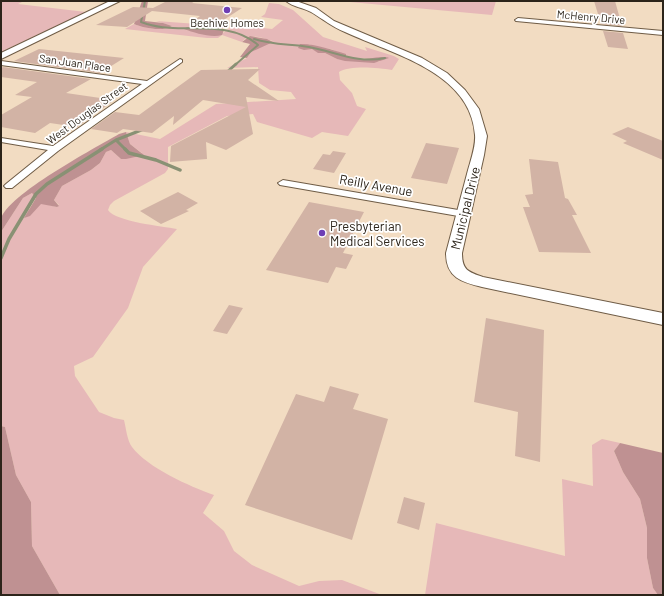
<svg xmlns="http://www.w3.org/2000/svg" width="664" height="596" viewBox="0 0 664 596" font-family="Barlow,sans-serif">
  <style>
    .green { fill: #e6b8b8; fill-rule: evenodd }
    .forest { fill: #bf9192 }
    .lines { fill: none; stroke-linecap: round; stroke-linejoin: round }
    .stream-far2 { stroke: #899174; stroke-width: 2 }
    .stream-far1 { stroke: #899174; stroke-width: 3 }
    .stream { stroke: #899174; stroke-width: 3.5 }
    .building { fill: #d2b3a5 }
    .street-casing { stroke: #6f5c46; stroke-width: 2 }
    .secondary-casing { stroke: #6f5c46; stroke-width: 2 }
    .street { fill: #fff; fill-rule: evenodd }
    .secondary { fill: #fff; fill-rule: evenodd }
    .poi-dot { fill: #6e3eb5; stroke: #fff; stroke-width: 1.5 }
    .labels { text-anchor: middle; stroke-width: 3.5; stroke-linejoin: round; paint-order: stroke }
    .far-street-label { font-size: 11px; fill: #2c241a; stroke: #fff }
    .far-poi-label { font-size: 11px; fill: #2c241a; stroke: #fff }
    .street-label { font-size: 13px; fill: #2c241a; stroke: #fff }
    .poi-label { font-size: 13px; fill: #2c241a; stroke: #fff; text-anchor: start }
  </style>
  <rect width="100%" height="100%" fill="#f2dcc2"/>
  <!-- green -->
  <path class="green" d="M1 1H24L18 4 86 12 1 52Z
    M339 1H496L492 15Z
    M269 3 279 4 293 10 323 37 367 51 365 47 394 56 399 59 392 70C378 68 351 65 339 72L340 80 352 93 357 106 366 109 348 136 322 132 312 138 257 122 253 114 227 116 168 147V169L165 173 114 201 110 205 108 210C116 222 162 226 177 229L143 267 128 308 93 357 74 366 75 376 99 412 114 418 124 420C126 428 127 440 132 447 148 468 189 486 214 495L203 513 224 531 234 551 252 565 299 586 319 581 342 580 382 595H60L32 546 31 502 16 475 5 427 1 426V232L23 198 32 193 36 198 27 211 41 203 57 207 59 205 54 200 62 186 91 170 100 163 106 152 111 150 121 159 142 153 130 144 126 132 160 139 216 104 296 99 291 92 270 90 259 83 258 67 227 68 247 58 251 52 257 48 273 41C263 38 249 32 242 42L222 35 218 38H207L125 29 134 24C143 28 163 32 172 26L156 21 225 26 221 29 192 27 186 30 197 32 223 33 234 25 272 29 283 20 261 17 265 14ZM308 44 321 48 331 49 352 58H375L380 62 337 59 325 53 317 52Z
    M602 439 620 443 614 451 623 472 640 499 647 528V558L653 588 658 595H425L436 523 565 556 562 479 593 486 592 445Z"/>
  <!-- forest -->
  <path class="forest" d="M142 1H148L145 21 163 23 172 26C163 32 143 28 134 24Z
    M187 27 217 28 224 30 222 35C211 38 195 33 184 29Z
    M250 36 267 39 273 42 251 52 247 58 240 57 250 44 242 42Z
    M300 44C312 43 334 50 346 54V56C361 63 382 54 389 58L374 63 345 61 337 59 325 53H318L312 49 304 50 298 48Z
    M126 132 130 144 144 155 126 159H121L111 150 106 152 100 163 91 170 62 186 54 200 59 206 57 207 41 204 30 216 24 218 36 198 32 193 23 198 1 232C1 228 0 223 1 219 7 195 95 148 119 134Z
    M1 426 5 427 16 475 31 502 32 546 60 595H1Z
    M620 443 663 453V595H658L653 588 647 558V528L640 499 623 472 614 451Z"/>
  <g class="lines">
    <!-- stream-far2 -->
    <path class="stream-far2" d="M145 1 141 22 147 24C183 35 227 18 258 45L235 65
      M254 39C272 45 291 44 309 47 336 52 358 64 385 58"/>
    <!-- stream-far1 -->
    <path class="stream-far1" d="M226 73 236 64
      M116 140 126 150
      M100 150 116 140 144 129"/>
    <!-- stream -->
    <path class="stream" d="M125 149 129 153 156 160 180 170
      M1 258 9 239 36 194 47 184 102 149"/>
  </g>
  <!-- building -->
  <path class="building" d="M167 1H195L192 3 242 8 222 21 196 19 200 16 152 11 127 27 96 25 133 7 153 8Z
    M594 1H615L622 26 601 24Z
    M603 31 623 33 628 49 608 47Z
    M39 49 124 58 100 73 14 61Z
    M3 67 91 79 66 93 114 100 77 127 50 123 35 133 1 127V115L32 97 15 95 37 82 1 77V68Z
    M260 69 248 80 279 101 246 97 253 134 226 150 206 142 207 159 170 162 171 146 246 107 203 100 173 125 174 116 152 133 123 129 117 133 91 129 115 112 139 115 201 70Z
    M628 127 663 141V160L623 143 627 141 612 134Z
    M426 143 459 148 447 184 411 178Z
    M333 151 346 153 334 173 313 169 323 154 330 155Z
    M529 159 558 162 565 198 568 199 577 215H572L591 253 539 252 523 207H530L525 195 533 194Z
    M178 192 198 203 186 210 189 211 161 224 140 211Z
    M309 202 364 212 343 253 353 255 346 269 336 267 328 283 266 270Z
    M229 305 243 308 227 334 213 331Z
    M486 318 544 330 540 462 515 456 518 412 474 402Z
    M330 386 359 394 353 409 388 419 352 540 245 505 296 394 324 402Z
    M404 497 425 503 419 530 397 523Z"/>
  <g class="lines">
    <!-- street casing -->
    <g class="street-casing">
      <path id="street" d="M518 18 663 31V35L516 21 515 20Z
        M180 59 182 60V62L58 151 12 188H6L4 186 6 184 48 150 1 142V138L53 146 142 84 1 65V61L147 81Z
        M283 180 464 211 469 214 464 217 280 185 278 183Z"/>
    </g>
    <!-- secondary casing -->
    <g class="secondary-casing">
      <path id="secondary" d="M110 1H120L1 59V53Z
        M286 1H296L316 8 334 21 422 58 447 73 465 90 479 109 487 136 484 155 462 253C462 270 468 272 483 277L663 313V325L482 287C462 282 446 278 446 253 453 227 460 200 467 174 470 162 476 147 475 135 471 72 392 54 345 32 332 27 323 19 311 12 304 8 293 7 286 1Z"/>
    </g>
    <!-- street -->
    <use href="#street" class="street"/>
    <!-- secondary -->
    <use href="#secondary" class="secondary"/>
  </g>
  <!-- markers -->
  <g class="poi-dot">
    <circle cx="227" cy="10" r="4"/>
    <circle cx="322" cy="233" r="4"/>
  </g>
  <g class="labels">
    <!-- far-street labels -->
    <g class="far-street-label">
      <text transform="translate(591 17) rotate(5)" y="4">McHenry Drive</text>
      <text transform="translate(75 63) rotate(8)" y="4">San Juan Place</text>
      <text transform="translate(87 113) rotate(-36)" y="4">West Douglas Street</text>
    </g>
    <!-- far-poi labels -->
    <g class="far-poi-label">
      <text x="227" y="27">Beehive Homes</text>
    </g>
    <!-- street labels -->
    <g class="street-label">
      <text transform="translate(376 185) rotate(10)" y="5">Reilly Avenue</text>
      <text transform="translate(465 208) rotate(-76)" y="5">Municipal Drive</text>
    </g>
    <!-- poi labels -->
    <g class="poi-label">
      <text x="330" y="231">Presbyterian<tspan x="330" dy="15">Medical Services</tspan></text>
    </g>
  </g>
  <!-- border -->
  <rect width="664" height="596" fill="none" stroke="#2c241a" stroke-width="4"/>
</svg>
